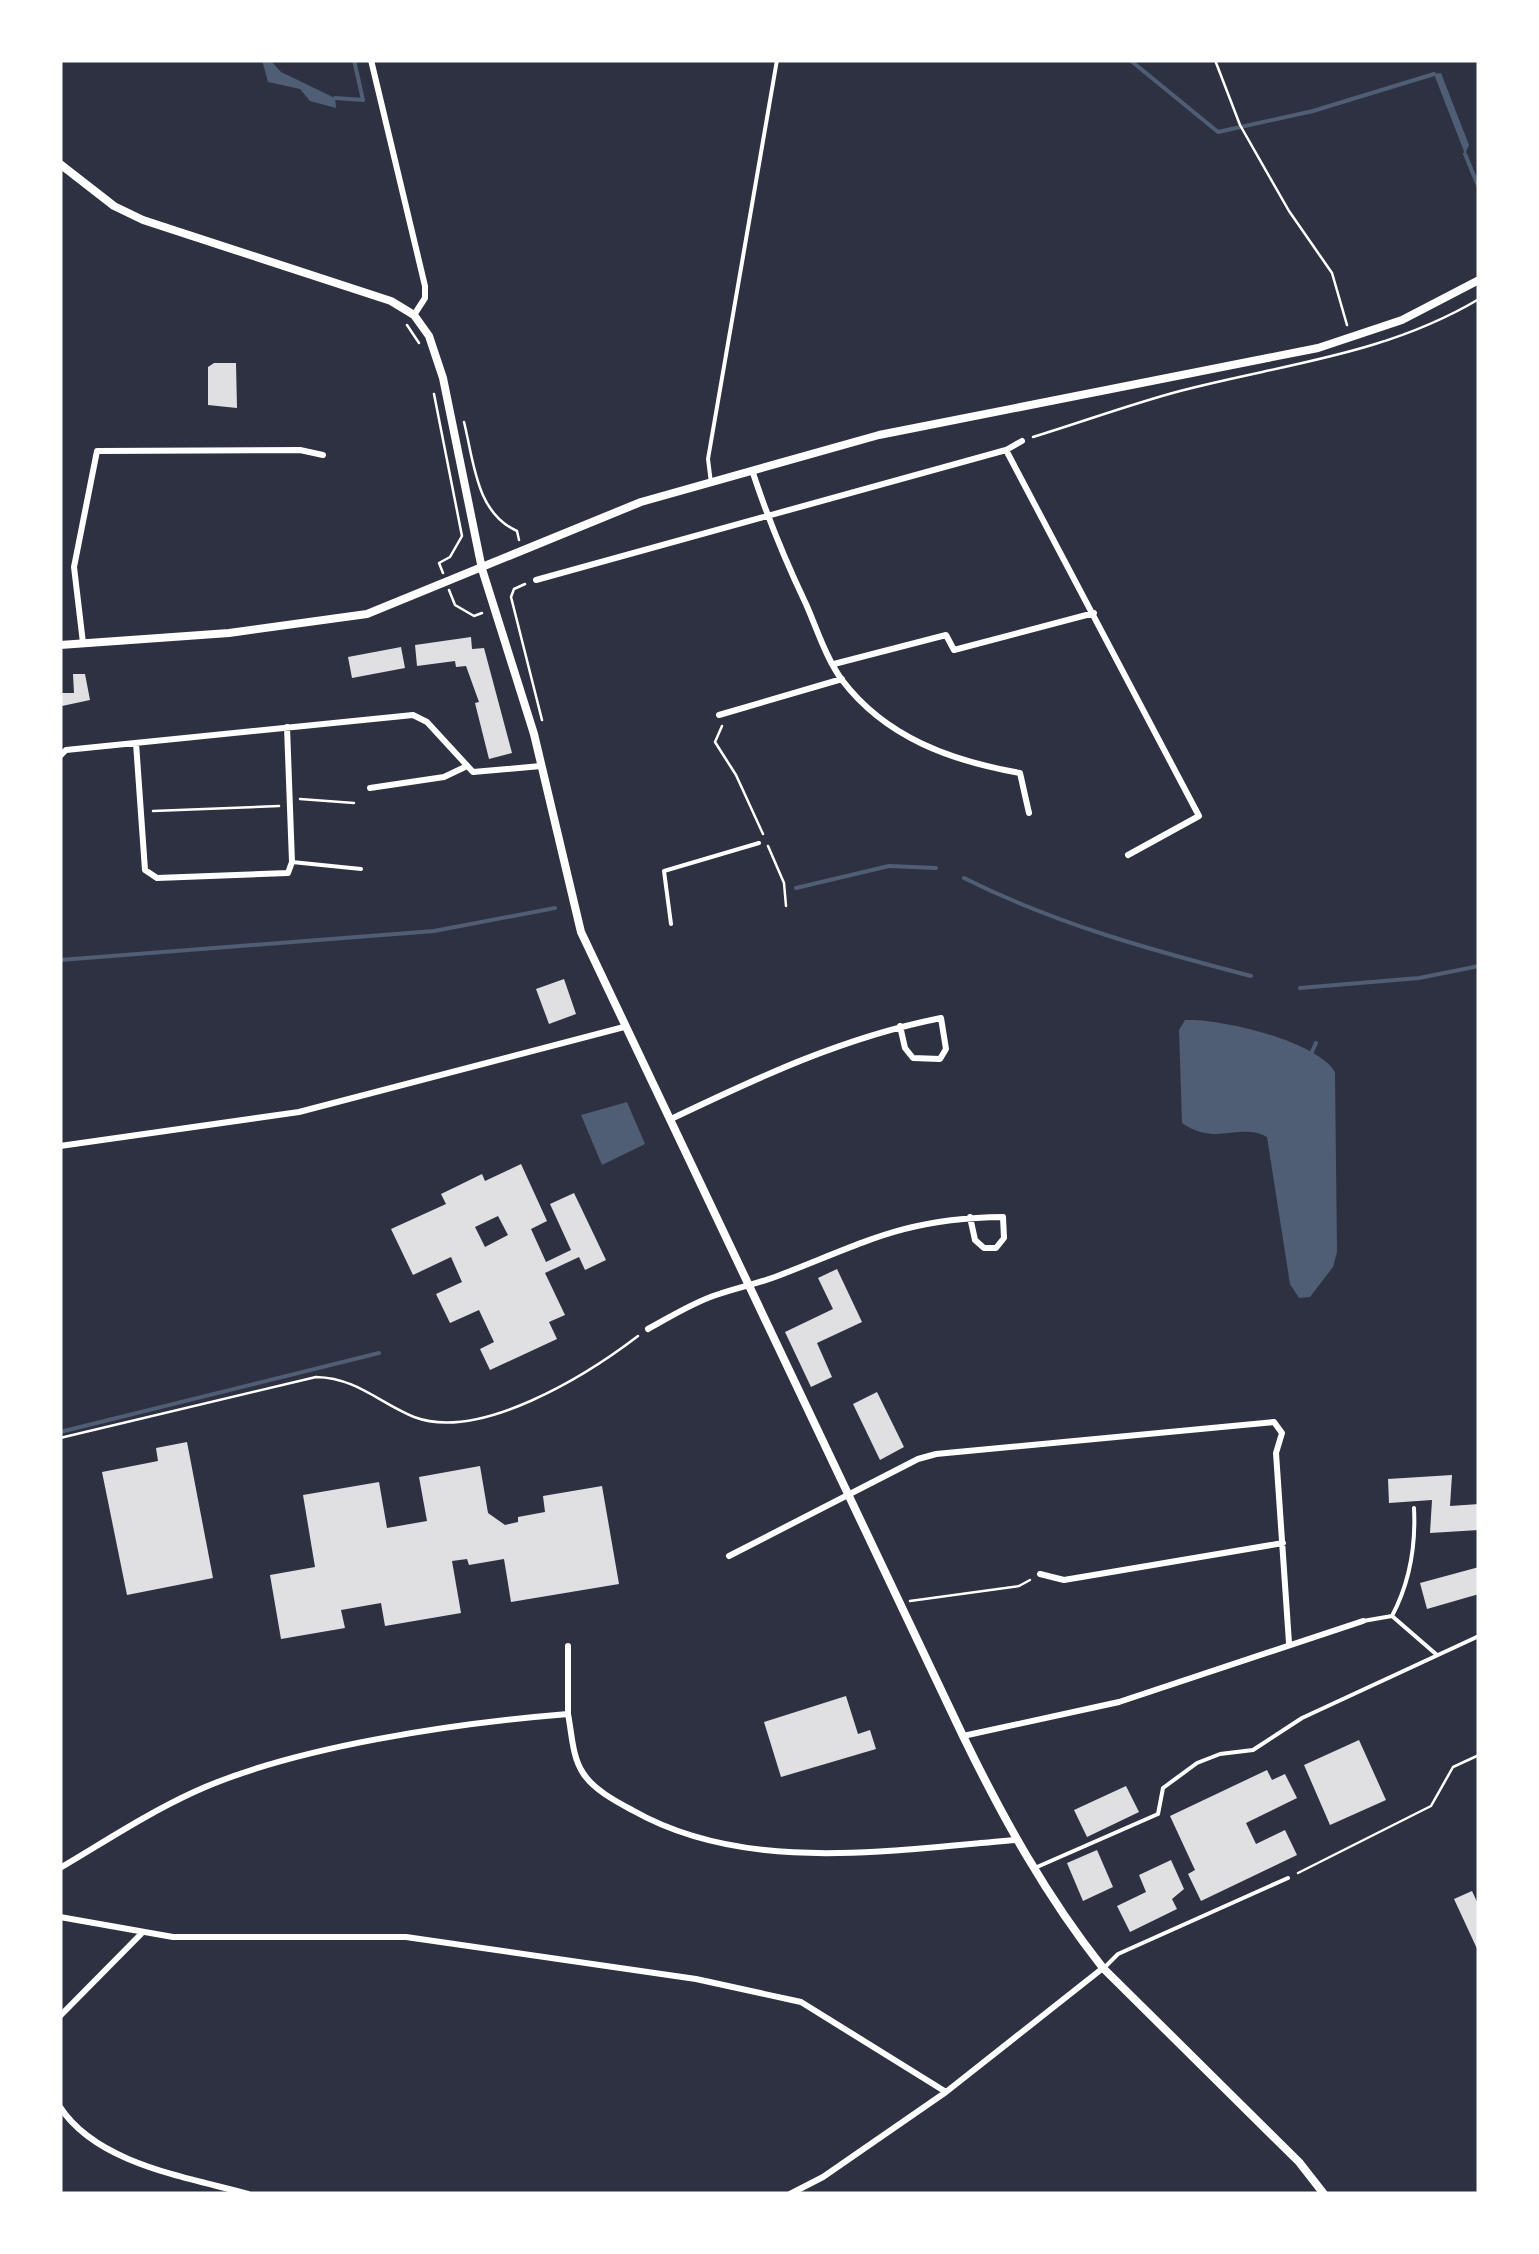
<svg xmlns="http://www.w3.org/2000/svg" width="1539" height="2254" viewBox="0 0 1539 2254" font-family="Quicksand,sans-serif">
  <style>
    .water { fill: #4f5d75 }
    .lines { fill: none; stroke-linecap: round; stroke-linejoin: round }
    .stream { stroke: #4f5d75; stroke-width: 4 }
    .building { fill: #e0e0e3; fill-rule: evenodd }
    .path { stroke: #fff; stroke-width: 2.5 }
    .service { stroke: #fff; stroke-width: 4 }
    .minor { stroke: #fff; stroke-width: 6 }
    .tertiary { stroke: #fff; stroke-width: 8 }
  </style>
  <rect width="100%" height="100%" fill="#2d3142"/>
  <!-- water -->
  <path class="water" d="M262 60H270L281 72 335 98 336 108 310 101 300 89 268 82Z
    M1441 73 1469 145 1465 154 1434 74Z
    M1185 1020C1220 1018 1317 1041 1335 1072L1337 1252 1333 1267 1310 1297 1299 1298 1290 1284 1267 1137C1239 1122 1216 1147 1182 1123L1179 1030Z
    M627 1102 645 1144 602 1165 581 1115Z"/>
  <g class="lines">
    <!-- stream -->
    <path class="stream" d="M1130 60 1218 132 1313 111 1434 74
      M335 98 363 100 354 60
      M1465 154 1479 188
      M964 878C1056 924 1151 950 1251 976
      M796 888 889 866 936 868
      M60 960 434 931 555 908
      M1300 988 1419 978 1479 966
      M1310 1056 1316 1043
      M60 1432 379 1353"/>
  </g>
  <!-- building -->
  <path class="building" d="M214 363H236L237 408 208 405V367Z
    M471 637 472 649 484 648 512 753 489 759 475 703 479 702 466 666 456 667 455 661 417 666 415 645Z
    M401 647 405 668 352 678 348 657Z
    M73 674H85L90 700 62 706V693H74Z
    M564 979 576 1014 549 1024 536 989Z
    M521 1164 547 1221 531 1229 546 1262 571 1250 550 1204 574 1193 606 1260 585 1270 579 1257 545 1273 565 1315 549 1322 557 1339 490 1370 480 1349 494 1342 479 1310 450 1323 436 1294 462 1282 451 1257 413 1275 391 1229 446 1204 441 1194 482 1174 485 1181ZM498 1216 508 1235 485 1247 475 1227Z
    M837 1269 862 1322 817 1343 832 1377 811 1387 785 1332 833 1309 818 1278Z
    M877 1392 904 1447 880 1460 853 1404Z
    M187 1442 213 1578 127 1595 102 1472 158 1461 156 1448Z
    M480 1466 488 1513 505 1525 518 1522V1517L545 1512 543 1496 602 1486 619 1584 511 1602 504 1559 469 1565 467 1559 452 1561 461 1613 385 1626 381 1603 341 1610 345 1628 281 1639 270 1575 315 1567 303 1495 379 1482 387 1528 427 1521 419 1477Z
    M1452 1475 1450 1506 1479 1504V1530L1430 1533 1432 1500 1389 1503 1388 1479Z
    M1479 1567V1594L1427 1609 1420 1583Z
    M846 1696 858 1734 870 1730 876 1749 781 1777 764 1722Z
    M1359 1740 1386 1800 1330 1825 1304 1765Z
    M1267 1770 1272 1780 1285 1774 1297 1798 1246 1823 1256 1844 1285 1830 1297 1855 1201 1901 1188 1874 1195 1870 1170 1816Z
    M1126 1786 1139 1812 1087 1837 1074 1810Z
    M1097 1850 1113 1887 1083 1901 1067 1863Z
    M1171 1860 1184 1889 1172 1899 1177 1909 1130 1932 1117 1906 1146 1892 1139 1875Z
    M1472 1891 1479 1906V1953L1454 1899Z"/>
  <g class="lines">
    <!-- path -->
    <path class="path" d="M1215 60 1240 125 1289 211 1332 273 1347 325
      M407 325 419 343
      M434 394 462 536 450 557 439 563 443 573
      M464 422C474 462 476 513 517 531L519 540
      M1033 437C1082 422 1131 404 1180 391 1283 364 1385 355 1479 299
      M525 584 514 589 511 597 542 720
      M449 590 455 605 474 616 482 613
      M722 726 715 742 736 775 763 834
      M300 799 354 803
      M153 811 279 806
      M768 846 784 883 786 906
      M60 1438 316 1377C357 1378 379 1403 414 1417 480 1442 587 1375 638 1336
      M910 1601 1019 1586 1030 1580
      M1298 1873 1431 1806 1453 1767 1479 1755"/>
    <!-- service -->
    <path class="service" d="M711 483 708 459 777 60
      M292 862 361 869
      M671 924 664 871 759 843
      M1392 1616C1410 1582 1416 1547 1414 1508
      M1363 1621 1392 1616 1437 1655
      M1037 1867 1158 1814 1163 1788 1197 1763 1220 1754 1253 1750 1302 1718 1479 1636
      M1105 1967 1118 1954 1288 1878"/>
    <!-- minor -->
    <path class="minor" d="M371 60 425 286V298L414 315
      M1006 450 1199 816 1128 855
      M752 470C767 516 785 560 806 604 817 629 826 658 842 680 886 738 952 761 1020 773L1029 813
      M536 580 1006 450 1022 441
      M83 643 74 567 97 451 300 450 323 455
      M834 664 946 635 954 650 1094 613
      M719 715 842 679
      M136 743 145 870 157 878 288 873 292 862 287 727
      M60 756 66 750 413 715 427 722 473 772 541 766
      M370 788 444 777 465 767
      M671 1119C759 1077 844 1037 941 1018L946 1049 940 1059 913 1058 905 1048 900 1026
      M60 1146 299 1112 624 1027
      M648 1329C670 1317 692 1303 716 1295 736 1288 756 1284 775 1277 864 1243 904 1218 1003 1217L1004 1238 996 1248H984L975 1240 970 1217
      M729 1556 918 1459 936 1454 1274 1422 1282 1433 1276 1453 1289 1643
      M1040 1574 1064 1580 1283 1543
      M568 1646V1714
      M963 1736 1119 1702 1363 1621
      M60 1868C104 1842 148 1813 194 1792 294 1746 458 1723 568 1714 572 1734 572 1756 583 1773 593 1789 615 1801 632 1810 746 1875 890 1850 1016 1840
      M60 1917 173 1937H406L696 1979 801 2002 946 2092
      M60 2016 141 1934
      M60 2107C97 2164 187 2177 248 2194
      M790 2194 823 2177 946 2092 1103 1968"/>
    <!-- tertiary -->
    <path class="tertiary" d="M60 164 114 206 143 220 391 301 414 315 429 336 443 378 482 569 534 734 581 932 963 1736C1003 1818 1046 1896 1103 1968L1299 2162 1324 2194
      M60 645 229 633 367 614 641 502 879 435 1318 348 1402 320 1479 280"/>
  </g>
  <!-- border -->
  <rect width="1539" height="2254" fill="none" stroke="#ffffff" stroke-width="125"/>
</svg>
